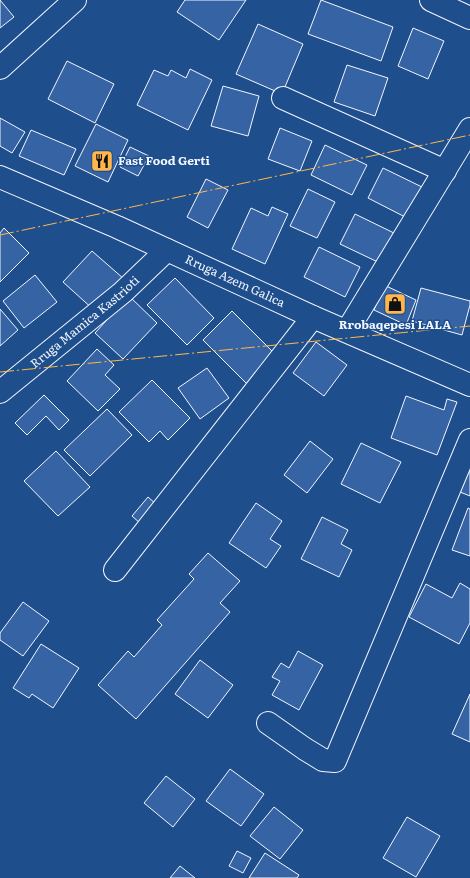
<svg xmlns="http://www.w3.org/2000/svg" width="470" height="878" viewBox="0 0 470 878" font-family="Literata,serif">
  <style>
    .building { fill: #3563a3; stroke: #f2f6ff }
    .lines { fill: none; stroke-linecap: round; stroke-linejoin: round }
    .street-casing { stroke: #f2f6ff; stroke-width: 24 }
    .secondary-casing { stroke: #f2f6ff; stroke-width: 24 }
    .street { stroke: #1f4e8c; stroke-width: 22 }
    .secondary { stroke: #1f4e8c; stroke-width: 22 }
    .power { stroke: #ffb74d; stroke-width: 1; stroke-dasharray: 14 3 2 3; stroke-linecap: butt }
    .labels { text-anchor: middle; stroke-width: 3; stroke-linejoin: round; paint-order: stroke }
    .poi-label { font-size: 12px; font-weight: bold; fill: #f2f6ff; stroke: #1f4e8c; text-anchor: start }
    .street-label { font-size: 12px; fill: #f2f6ff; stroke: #1f4e8c }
  </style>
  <rect width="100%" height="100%" fill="#1f4e8c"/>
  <!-- building -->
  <path class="building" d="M0 0 14 17 0 28Z
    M185 0H246L219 40 177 12Z
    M321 0 393 27 381 61 308 34Z
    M258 24 303 44 282 94 236 74Z
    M413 28 444 41 428 79 398 66Z
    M67 61 114 84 95 123 48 99Z
    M347 65 388 78 375 116 334 102Z
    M190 69 212 80 188 130 137 105 154 70 168 76 171 70 186 78Z
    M223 86 259 96 248 136 211 126Z
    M0 118 25 132 12 153 0 146Z
    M96 124 128 140 108 182 75 166Z
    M280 128 312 141 300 171 268 159Z
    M31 130 76 149 64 175 19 156Z
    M325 145 367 165 352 195 311 175Z
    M130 147 149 156 138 176 120 167Z
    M383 168 424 188 409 219 368 198Z
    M206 179 228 190 208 228 187 217Z
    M308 189 335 202 317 238 290 226Z
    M272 207 288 214 265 264 232 249 251 208 268 216Z
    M355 214 396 234 382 264 340 244Z
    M4 228 29 253 0 282V233Z
    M319 247 360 267 345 297 304 277Z
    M92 251 124 279 95 311 63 282Z
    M35 275 57 302 24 328 3 301Z
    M175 278 214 318 187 345 147 305Z
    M384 285 416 300 406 325 374 310Z
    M421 288 470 301V305L462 335 412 321Z
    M129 296 157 323 123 359 95 333Z
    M0 309 18 330 0 346Z
    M232 311 276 355 247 384 203 340Z
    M316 342 347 365 324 396 293 373Z
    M97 349 114 365 105 375 120 389 98 411 67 381Z
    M207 368 229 398 200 419 178 388Z
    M152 380 190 418 168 440 160 431 149 442 119 412Z
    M44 395 69 420 59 430 46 416 27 435 15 423Z
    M406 396 444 410 447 399 457 402 437 455 391 438Z
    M107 409 132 435 90 476 64 450Z
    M310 441 333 459 307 493 284 475Z
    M361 443 401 462 380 503 341 484Z
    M56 451 90 487 58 516 24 481Z
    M470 468V496L460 492Z
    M148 497 157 505 141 524 132 516Z
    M256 503 282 521 270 539 281 546 266 568 229 543Z
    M468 508 470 509V556L452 550Z
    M322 517 348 530 341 544 352 550 339 577 301 559Z
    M208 553 240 581 220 603 230 612 136 719 98 685 128 651 134 657 162 625 157 620 194 579 189 574Z
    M460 583 470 589V623L459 644 409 617 426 584 452 598Z
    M23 602 49 621 23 656 0 640V633Z
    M41 644 79 668 53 708 32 694 29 698 13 688Z
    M298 651 323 665 299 710 272 695 280 681 272 677 281 663 289 668Z
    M200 660 233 685 208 718 175 694Z
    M470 694V742L452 734Z
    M230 769 264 794 241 826 206 801Z
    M166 776 195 799 173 827 144 803Z
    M274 807 303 830 280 859 250 836Z
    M407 817 440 836 416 877 383 858Z
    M237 851 251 858 243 873 229 866Z
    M265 853 299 875 297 878H249Z
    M180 866 195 878H170Z"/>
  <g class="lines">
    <!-- street casing -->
    <g class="street-casing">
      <g id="street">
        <path d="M431 0 470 18"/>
        <path d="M283 98 445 171"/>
        <path d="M347 331 470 129"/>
        <path id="s1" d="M0 392 123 292 167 250"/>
        <path d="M115 570 313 317"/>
        <path d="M268 723 305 749 323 760 335 761 470 440"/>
      </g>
    </g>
    <!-- secondary casing -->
    <g class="secondary-casing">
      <g id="secondary">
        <path d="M0 68 75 0"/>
        <path id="s2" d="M0 177 117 227 313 317 470 385"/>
      </g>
    </g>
    <!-- street -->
    <use href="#street" class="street"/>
    <!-- secondary -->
    <use href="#secondary" class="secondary"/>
    <!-- power -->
    <path class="power" d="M0 235 470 135
      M0 372 470 326"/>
  </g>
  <!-- icons -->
  <defs>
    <g id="restaurant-square" transform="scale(1.15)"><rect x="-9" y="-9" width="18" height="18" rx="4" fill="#ffb74d" stroke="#1f4e8c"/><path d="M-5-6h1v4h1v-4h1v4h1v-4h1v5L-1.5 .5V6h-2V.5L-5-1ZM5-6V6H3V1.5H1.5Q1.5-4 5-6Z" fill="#111"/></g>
    <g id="shop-square" transform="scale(1.15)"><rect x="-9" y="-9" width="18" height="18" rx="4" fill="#ffb74d" stroke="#1f4e8c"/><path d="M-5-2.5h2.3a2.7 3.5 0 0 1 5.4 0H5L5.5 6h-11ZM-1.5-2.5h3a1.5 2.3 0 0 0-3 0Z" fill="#111"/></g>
  </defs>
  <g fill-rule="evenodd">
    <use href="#restaurant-square" x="102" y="161"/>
    <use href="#shop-square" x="395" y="304"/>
  </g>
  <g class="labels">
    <!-- poi labels -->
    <g class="poi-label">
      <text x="118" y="165">Fast Food Gerti</text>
      <text x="395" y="329" text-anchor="middle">Rrobaqepesi LALA</text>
    </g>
    <!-- street labels -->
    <g class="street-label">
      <text dy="4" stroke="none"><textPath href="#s2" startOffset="257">Rruga Azem Galica</textPath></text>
      <text dy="4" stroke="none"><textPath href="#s1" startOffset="110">Rruga Mamica Kastrioti</textPath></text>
    </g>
  </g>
</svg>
